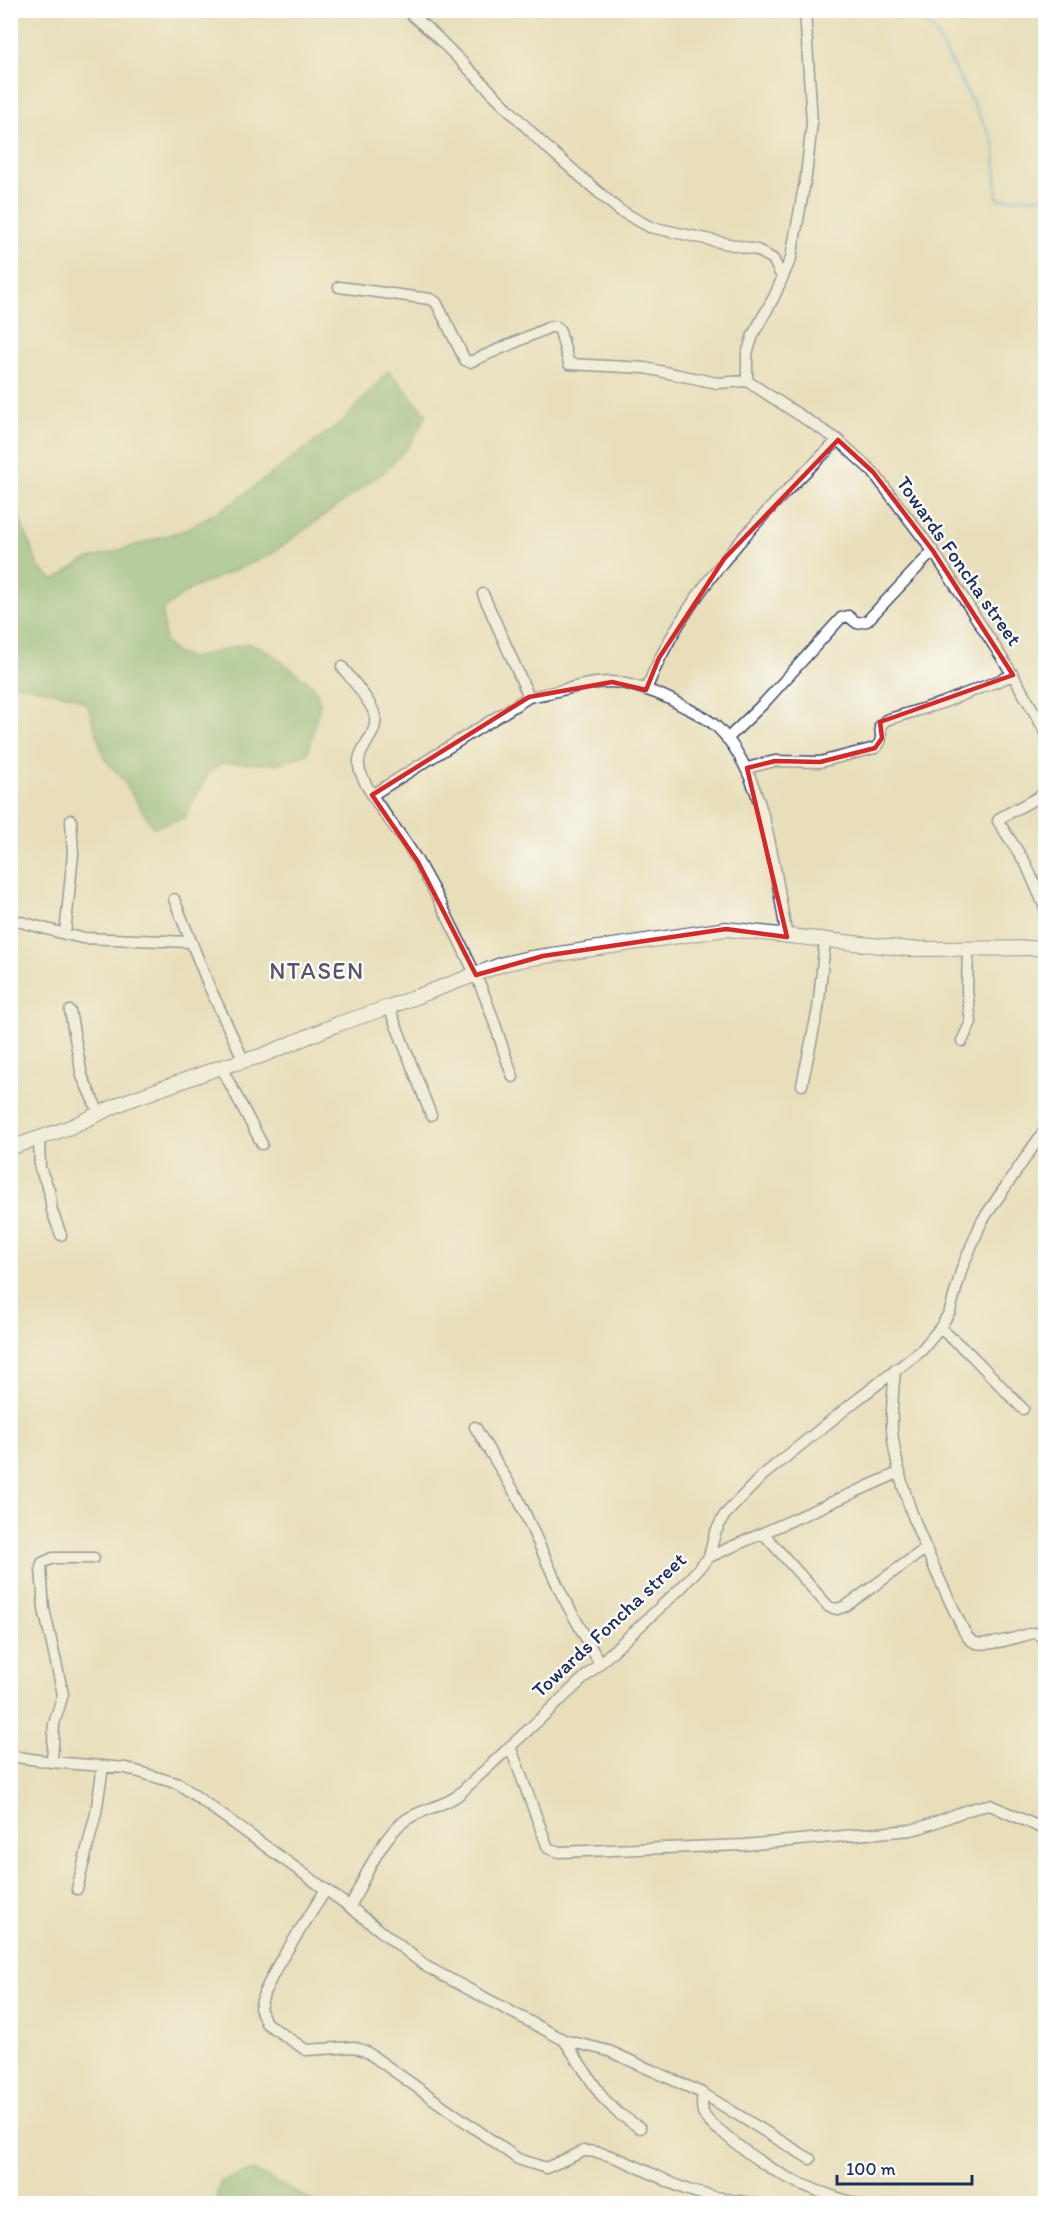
<svg xmlns="http://www.w3.org/2000/svg" width="1056" height="2214" viewBox="0 0 1056 2214" font-family="Itim,sans-serif">
  <style>
    .forest { fill: #7ab573; stroke: #4a7268; stroke-width: 1.5 }
    .lines { fill: none; stroke-linecap: round; stroke-linejoin: round }
    .stream { stroke: #5aa8d3; stroke-width: 3 }
    .minor-casing { stroke: #3a496c; stroke-width: 13 }
    .tertiary-casing { stroke: #3a496c; stroke-width: 16 }
    .minor { stroke: #fff; stroke-width: 10 }
    .tertiary { stroke: #fff; stroke-width: 14 }
    .marked { fill: none; stroke: #d62828; stroke-width: 4.5; stroke-linejoin: round }
    .labels { text-anchor: middle; stroke-width: 4.5; stroke-linejoin: round; paint-order: stroke }
    .street-label { font-size: 21px; fill: #1b2f5e; stroke: #fff }
    .quarter-label { font-size: 24px; letter-spacing: 1.5px; fill: #5a5567; stroke: #fff }
  </style>
  <rect width="100%" height="100%" fill="#fff"/>
  <filter id="ink" filterUnits="userSpaceOnUse"><feTurbulence type="fractalNoise" baseFrequency=".0167" numOctaves="2"/><feDisplacementMap in="SourceGraphic" scale="12" xChannelSelector="R" yChannelSelector="G"/><feConvolveMatrix kernelMatrix="1 2 1 2 8 2 1 2 1" color-interpolation-filters="sRGB"/></filter>
  <filter id="wash" filterUnits="userSpaceOnUse"><feTurbulence type="fractalNoise" baseFrequency=".008" numOctaves="4" result="noise"/><feDisplacementMap in="SourceGraphic" scale="24" xChannelSelector="R" yChannelSelector="G"/><feGaussianBlur stdDeviation="1.35" result="paint"/><feColorMatrix in="noise" values="0 0 0 0 0 0 0 0 0 0 0 0 0 0 0 0 0 1.4 0 .05"/><feComposite in="paint" operator="in"/></filter>
  <g filter="url(#wash)">
    <rect width="100%" height="100%" fill="#e8dfba"/>
    <!-- forest -->
    <path class="forest" d="M389 371 427 415 409 446 384 472 270 555 191 589 163 610 165 642 177 654 193 658 247 643 263 648 315 687 320 703 308 754 276 764 222 763 209 773 184 818 153 827 120 776 104 758 88 706 75 697 11 683V495L39 568 54 580 83 561 185 530 231 504 345 419Z
      M252 2170 317 2203H215L220 2182Z"/>
    <g class="lines">
      <!-- stream -->
      <path class="stream" d="M913 10 935 32 995 145 997 199 1046 197"/>
    </g>
  </g>
  <g filter="url(#ink)">
    <g class="lines">
      <!-- minor casing -->
      <g class="minor-casing">
        <path id="minor" d="M406 10 435 35 542 143 619 210 650 227 757 250 773 259 782 277
          M805 10 812 123 806 176 791 258 774 297 753 335 747 354V381L838 440 873 472 933 551 1013 675 1046 733
          M339 287 430 299 436 302 465 360 470 362 550 327H557L560 331 569 364 645 368 717 383 747 381
          M483 594 529 697C556 693 583 682 610 682 629 682 662 694 679 704 692 711 707 717 718 728 766 775 775 873 787 937
          M342 667C351 679 372 702 375 716 379 737 353 749 360 771 373 805 402 832 419 864 439 899 458 937 475 974 491 1006 500 1043 513 1077
          M646 690C684 592 763 513 838 440
          M727 739 764 703 841 618 848 616 857 623 867 621 933 551
          M747 768 775 761 820 762 875 748C883 742 881 735 880 726L886 720 942 703 1013 675
          M1046 793 1000 818 998 821 1026 864 1046 910
          M372 795 529 697
          M71 820 73 854 65 934 82 938 191 942
          M174 899 209 986 244 1061
          M10 919 65 934
          M389 1007 431 1115
          M70 1011 82 1076 99 1113
          M962 1041 971 1022 967 991 968 948
          M221 1067 262 1144
          M802 1085 818 1009 825 941
          M39 1138 40 1168 49 1190 52 1211 61 1235
          M940 1328 972 1356 1023 1409
          M895 1370C893 1390 891 1410 892 1430 898 1497 934 1568 963 1629 966 1635 969 1641 976 1643 990 1647 1020 1636 1034 1633L1041 1635 1046 1643
          M475 1427 518 1498 562 1595 599 1662
          M763 1533 829 1607 837 1609 846 1606 925 1549
          M709 1557 900 1472
          M510 1746 548 1848 559 1852 744 1845 911 1830C938 1824 963 1808 990 1805L1046 1830
          M10 1756 52 1762 126 1768 179 1784 350 1907 427 1967 564 2040 609 2051 702 2093 810 2159
          M52 1762 54 1724 63 1694 44 1609 41 1568 42 1563 53 1558H94
          M77 1889 96 1813 103 1766
          M325 1891 279 1963 264 1993 260 2008 266 2023 306 2050 354 2047 367 2052 518 2159 546 2168 584 2151C613 2150 660 2180 688 2190 709 2197 734 2200 756 2204
          M350 1907C364 1880 381 1836 407 1819 423 1809 441 1807 457 1796L682 1587 709 1557 715 1533 724 1516 736 1503 762 1476 858 1399 921 1351 940 1328 950 1311 962 1268 982 1221 1046 1128
          M564 2040 603 2098 618 2113 640 2128
          M702 2093C703 2098 701 2106 703 2112 705 2120 715 2127 722 2132 765 2170 802 2188 857 2204"/>
      </g>
      <!-- tertiary casing -->
      <g class="tertiary-casing">
        <path id="tertiary" d="M10 1148 68 1128 124 1102 221 1067 261 1056 338 1024 389 1007 503 964 525 959 726 929 909 949 1046 948"/>
      </g>
      <!-- minor -->
      <use href="#minor" class="minor"/>
      <!-- tertiary -->
      <use href="#tertiary" class="tertiary"/>
    </g>
  </g>
  <!-- marked area -->
  <path d="M0 0H1056V2214H0ZM838 440 873 472 933 551 1013 675 880 722 882 738 875 748 820 762 775 761 747 768 787 937 726 929 543 956 476 975 418 862 372 795 529 697 612 682 646 690 659 658 724 559Z" fill="#e8dfba" fill-opacity=".55" fill-rule="evenodd"/>
  <path class="marked" d="M838 440 873 472 933 551 1013 675 880 722 882 738 875 748 820 762 775 761 747 768 787 937 726 929 543 956 476 975 418 862 372 795 529 697 612 682 646 690 659 658 724 559Z"/>
  <g class="labels">
    <!-- street labels -->
    <g class="street-label">
      <text transform="translate(959 561) rotate(55)" y="7">Towards Foncha street</text>
      <text transform="translate(609 1625) rotate(-43)" y="7">Towards Foncha street</text>
    </g>
    <!-- quarter labels -->
    <g class="quarter-label">
      <text x="317" y="979">NTASEN</text>
    </g>
  </g>
  <!-- margin -->
  <rect width="1056" height="2214" fill="none" stroke="#fff" stroke-width="36"/>
  <!-- scale -->
  <path d="M837 2175v9h135v-9" fill="none" stroke="#1b2f5e" stroke-width="3"/>
  <text x="846" y="2175" font-size="18" fill="#1b2f5e" stroke="#ffffff" stroke-width="4.5" paint-order="stroke">100 m</text>
</svg>
